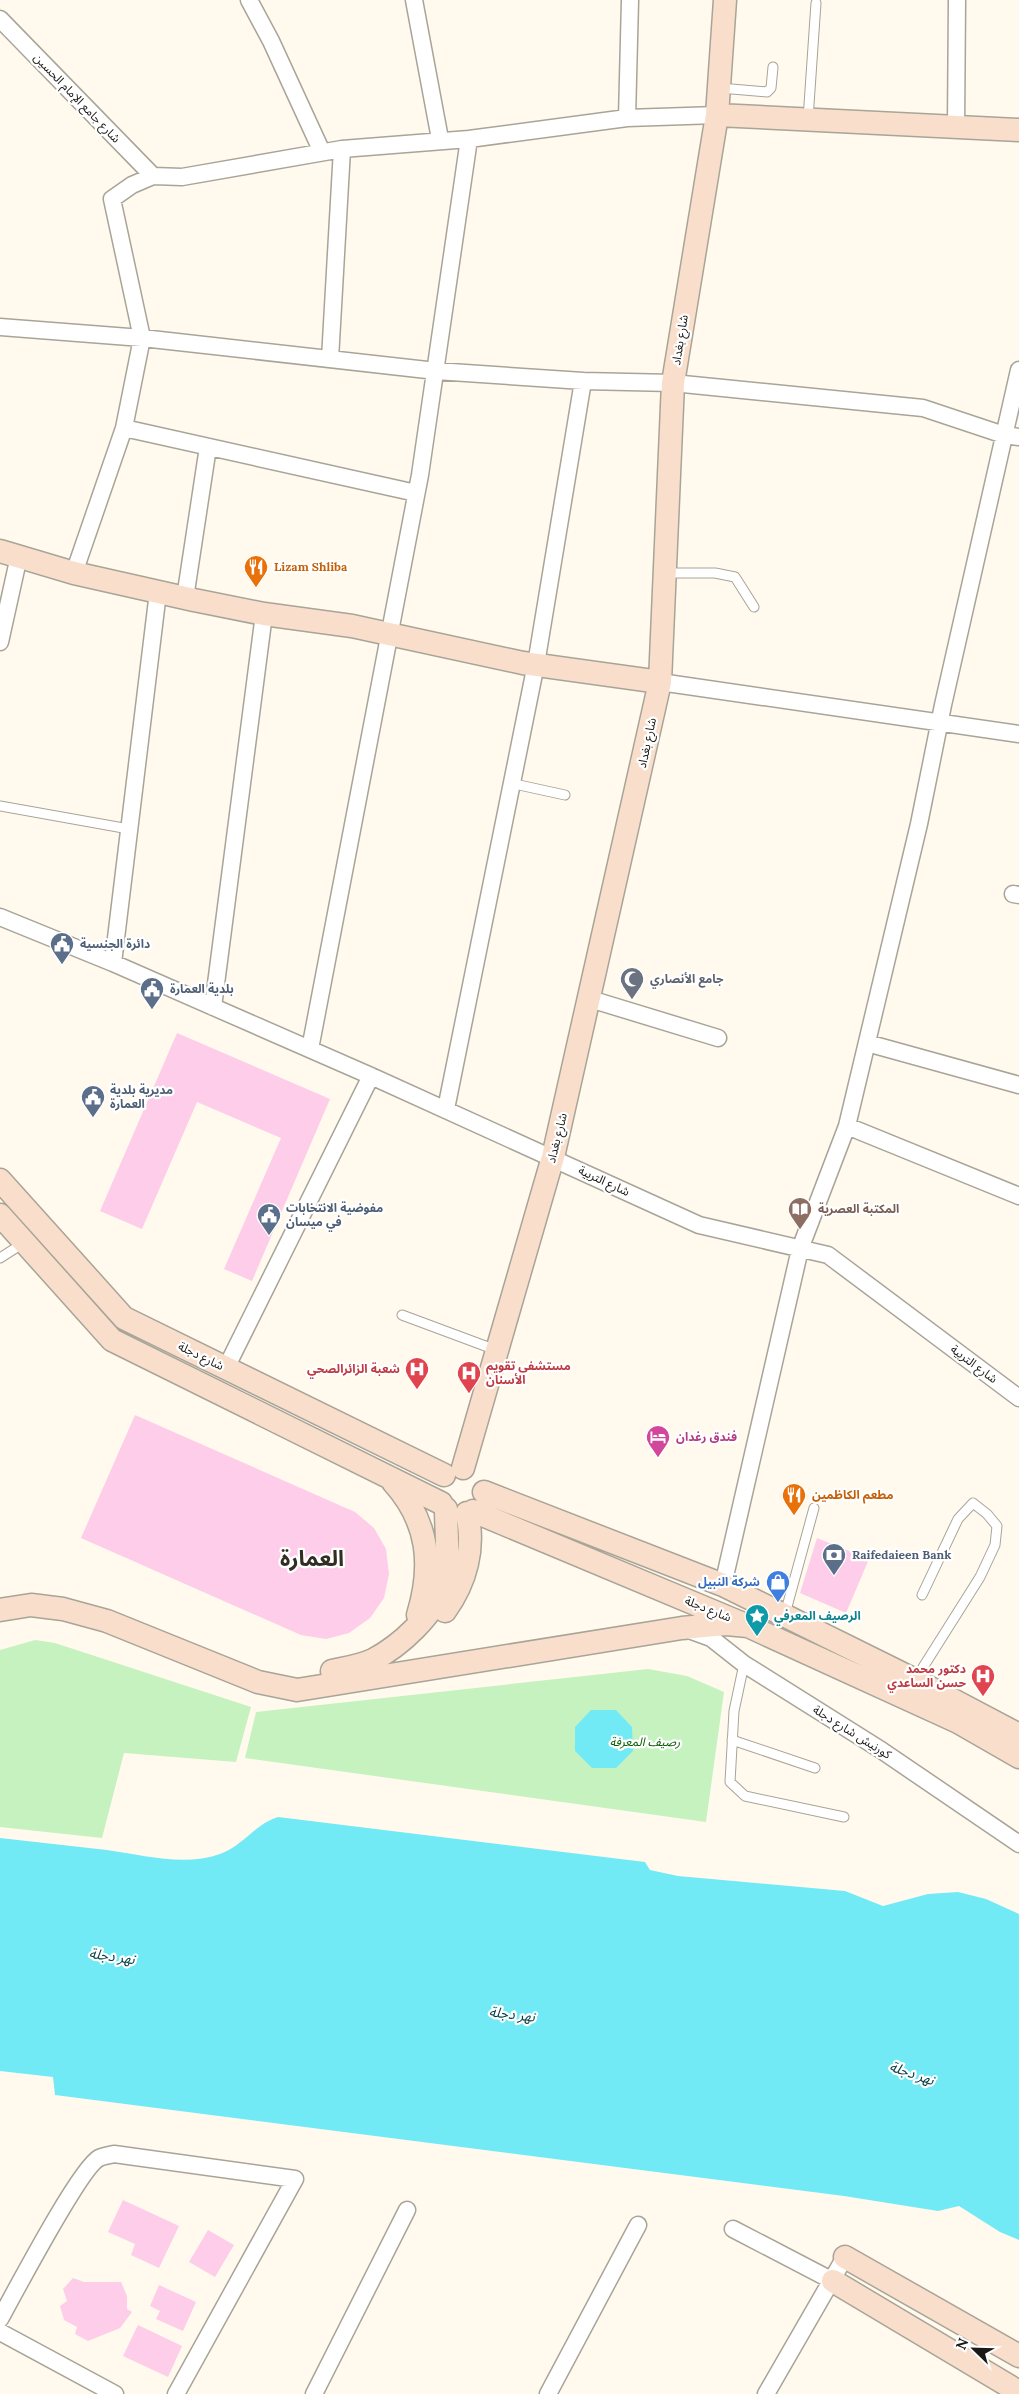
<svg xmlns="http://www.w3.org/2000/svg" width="1019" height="2394" viewBox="0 0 1019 2394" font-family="Lora,'Noto Sans Arabic',serif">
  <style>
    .green { fill: #c6f2c0 }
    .water { fill: #72eaf6 }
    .building { fill: #fdcde9 }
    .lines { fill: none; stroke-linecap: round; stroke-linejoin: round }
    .lane-casing { stroke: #a8a498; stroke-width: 11 }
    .street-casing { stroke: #a8a498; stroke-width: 19 }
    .secondary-casing { stroke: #a8a498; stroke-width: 25 }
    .lane { stroke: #fff; stroke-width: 9 }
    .street { stroke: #fff; stroke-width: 16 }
    .secondary { stroke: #f9dfcb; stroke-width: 22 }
    .labels { text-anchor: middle; stroke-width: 4.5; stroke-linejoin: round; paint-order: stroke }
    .street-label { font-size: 12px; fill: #1b1915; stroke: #fff }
    .food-label { font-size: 12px; font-weight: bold; fill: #c56008; stroke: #fff; text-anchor: start }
    .service-label { font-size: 12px; font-weight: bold; fill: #4e5e75; stroke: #fff; text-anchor: start }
    .worship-label { font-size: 12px; font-weight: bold; fill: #5b616d; stroke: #fff; text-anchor: start }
    .education-label { font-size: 12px; font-weight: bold; fill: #785e54; stroke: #fff; text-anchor: start }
    .health-label { font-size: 12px; font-weight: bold; fill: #be3a42; stroke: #fff; text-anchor: end }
    .hotel-label { font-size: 12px; font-weight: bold; fill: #b23c85; stroke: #fff; text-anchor: start }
    .shop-label { font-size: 12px; font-weight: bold; fill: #366cbe; stroke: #fff; text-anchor: end }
    .culture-label { font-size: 12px; font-weight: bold; fill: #0d838f; stroke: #fff; text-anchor: start }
    .park-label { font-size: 12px; font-style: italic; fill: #095c00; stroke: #fff }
    .water-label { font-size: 14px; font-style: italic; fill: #033e44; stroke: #fff }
    .town-label { font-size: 22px; font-weight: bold; fill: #322e24; stroke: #fff }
  </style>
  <rect width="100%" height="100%" fill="#fffaed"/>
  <!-- green -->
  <path class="green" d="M35 1640 55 1643 251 1707 236 1762 124 1753 102 1838 0 1827V1650Z
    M648 1669 687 1676 724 1692 706 1822 245 1758 256 1712Z"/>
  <!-- water -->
  <path class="water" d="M591 1710H616L632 1727 633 1751 616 1768H592L575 1751V1727Z
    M278 1817 645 1862 650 1870 678 1876 845 1891 883 1906 928 1894 958 1892 986 1899 1019 1914V2240L1000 2232 959 2206 938 2211 844 2196 55 2095 53 2077 0 2071V1838C36 1842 71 1846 107 1850 144 1855 184 1867 220 1854 243 1846 255 1824 278 1817Z"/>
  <!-- building -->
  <path class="building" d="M177 1033 330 1099 252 1281 224 1269 281 1138 197 1102 142 1229 100 1211Z
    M135 1415 355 1512 374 1528 386 1549 389 1574 384 1598 370 1618 349 1633 326 1639 301 1635 81 1538Z
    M817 1538 869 1559 846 1613 800 1593Z
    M123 2200 179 2226 159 2268 131 2255 135 2244 108 2232Z
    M208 2230 234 2245 215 2277 189 2262Z
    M73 2278 84 2282H121L127 2296V2309L132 2312 120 2328 88 2341 75 2334 77 2327 64 2320 60 2306 67 2301 63 2289Z
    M159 2285 196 2302 183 2331 156 2319 160 2311 150 2306Z
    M138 2325 182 2346 168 2377 123 2356Z"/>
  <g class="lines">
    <!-- lane casing -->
    <g class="lane-casing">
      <path id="lane" d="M720 88 767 92 771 88 773 67
        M808 119 816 3
        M666 573H715L735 577 754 607
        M510 783 565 795
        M0 806 129 829
        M0 1258 25 1242
        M402 1315 496 1350
        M785 1614 814 1508
        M744 1664 734 1711 730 1782 745 1796 844 1817
        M915 1680 980 1577 995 1545 997 1526 987 1514 973 1503 958 1519 922 1595
        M732 1740 815 1768"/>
    </g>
    <!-- street casing -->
    <g class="street-casing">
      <path id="street" d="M249 0 271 41 322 152
        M414 0 440 139
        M0 19 153 176
        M627 118 630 0
        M956 126 957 0
        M0 327 142 338 436 371 583 381 673 383 923 408 1004 435 1019 437
        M330 359 342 149
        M124 428 416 493
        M74 573 124 428 142 338 112 199 132 185 153 176 182 177 342 149 469 139 627 118 717 115
        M185 598 208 447
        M0 642 19 556
        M660 682 1019 734
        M1013 894 1019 895
        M0 917 113 963 371 1076 699 1225 828 1255 1019 1398
        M113 963 158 592
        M590 999 718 1038
        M213 1007 264 614
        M867 1043 1019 1085
        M310 1049 420 475 469 139
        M446 1109 536 664 583 381
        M847 1126 1019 1196
        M226 1368 371 1076
        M723 1585 800 1249 847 1126 919 824 943 705 1019 370
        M689 1630 711 1638 744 1664 881 1750 1019 1844
        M733 2229 833 2281
        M0 2319C15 2292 80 2168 99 2158 103 2156 110 2155 114 2154L295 2179 176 2394
        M0 2332 115 2394
        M314 2394 407 2210
        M548 2394 638 2225
        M766 2394 845 2257"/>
    </g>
    <!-- secondary casing -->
    <g class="secondary-casing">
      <path id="secondary" d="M717 115 1019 130
        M0 551 74 573 194 600 264 614 352 626 523 663 660 682
        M0 1180 124 1318 444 1475
        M0 1215 112 1340 441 1503
        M463 1468 553 1157 660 682 673 383 717 115 725 0
        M393 1482C429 1522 433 1565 418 1615
        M484 1492 723 1585 915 1680 1019 1735
        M473 1511 748 1626 958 1722 1019 1757
        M0 1610 31 1605 63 1609 107 1621 258 1682 297 1690 682 1628 726 1624 748 1626
        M445 1611C466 1582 475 1548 467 1513
        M332 1671C346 1668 360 1666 373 1660 400 1646 434 1615 443 1586 450 1563 446 1533 446 1509
        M845 2257 1019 2356
        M833 2281 1019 2392"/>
    </g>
    <!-- lane -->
    <use href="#lane" class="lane"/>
    <!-- street -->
    <use href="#street" class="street"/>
    <!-- secondary -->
    <use href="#secondary" class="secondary"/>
  </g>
  <!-- icons -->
  <defs>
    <g id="restaurant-pin" transform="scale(1.25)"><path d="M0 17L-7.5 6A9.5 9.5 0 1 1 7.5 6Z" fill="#e8710a" stroke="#fff"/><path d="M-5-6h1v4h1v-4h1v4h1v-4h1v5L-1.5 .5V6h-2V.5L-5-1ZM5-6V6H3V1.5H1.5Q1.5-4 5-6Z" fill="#fff"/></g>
    <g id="civic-pin" transform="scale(1.25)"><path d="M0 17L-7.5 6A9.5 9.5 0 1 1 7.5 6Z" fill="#5c6f8a" stroke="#fff"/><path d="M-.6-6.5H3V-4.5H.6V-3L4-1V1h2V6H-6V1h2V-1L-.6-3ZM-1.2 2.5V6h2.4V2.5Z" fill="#fff"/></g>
    <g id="mosque-pin" transform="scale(1.25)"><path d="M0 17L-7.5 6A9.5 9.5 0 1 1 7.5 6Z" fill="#6b7280" stroke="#fff"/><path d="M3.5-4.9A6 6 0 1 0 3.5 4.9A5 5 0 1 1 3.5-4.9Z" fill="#fff"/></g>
    <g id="library-pin" transform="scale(1.25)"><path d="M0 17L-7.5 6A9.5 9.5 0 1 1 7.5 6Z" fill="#8d6e63" stroke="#fff"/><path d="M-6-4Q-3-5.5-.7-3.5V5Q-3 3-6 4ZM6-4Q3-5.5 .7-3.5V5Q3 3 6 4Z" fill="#fff"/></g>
    <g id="hospital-pin" transform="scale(1.25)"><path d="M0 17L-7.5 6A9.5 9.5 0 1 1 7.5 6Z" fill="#e0444e" stroke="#fff"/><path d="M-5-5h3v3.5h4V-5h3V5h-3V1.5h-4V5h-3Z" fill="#fff"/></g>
    <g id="hotel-pin" transform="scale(1.25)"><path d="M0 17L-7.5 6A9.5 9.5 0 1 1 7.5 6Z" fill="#d1479c" stroke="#fff"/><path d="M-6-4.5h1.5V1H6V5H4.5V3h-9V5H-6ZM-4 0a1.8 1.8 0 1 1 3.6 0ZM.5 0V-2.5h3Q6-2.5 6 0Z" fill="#fff"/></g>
    <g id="bank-pin" transform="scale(1.25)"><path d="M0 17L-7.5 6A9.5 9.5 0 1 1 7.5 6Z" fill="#5c6f8a" stroke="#fff"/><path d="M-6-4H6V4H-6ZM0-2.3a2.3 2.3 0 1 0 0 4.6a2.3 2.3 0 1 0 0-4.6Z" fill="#fff"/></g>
    <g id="shop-pin" transform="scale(1.25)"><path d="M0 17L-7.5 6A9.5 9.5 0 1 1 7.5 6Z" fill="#3f7fe0" stroke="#fff"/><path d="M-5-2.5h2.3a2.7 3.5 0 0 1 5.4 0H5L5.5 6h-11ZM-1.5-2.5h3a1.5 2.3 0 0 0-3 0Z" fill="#fff"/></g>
    <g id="sight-pin" transform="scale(1.25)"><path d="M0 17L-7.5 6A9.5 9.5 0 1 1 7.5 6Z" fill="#0f9aa8" stroke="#fff"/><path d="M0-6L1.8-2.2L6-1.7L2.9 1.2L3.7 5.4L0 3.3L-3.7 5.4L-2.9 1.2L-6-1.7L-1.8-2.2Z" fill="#fff"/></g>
  </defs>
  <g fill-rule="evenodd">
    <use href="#restaurant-pin" x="256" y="567"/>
    <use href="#civic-pin" x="62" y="944"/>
    <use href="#mosque-pin" x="632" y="979"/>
    <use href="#civic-pin" x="152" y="989"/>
    <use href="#civic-pin" x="93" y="1097"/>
    <use href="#library-pin" x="800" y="1209"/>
    <use href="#civic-pin" x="269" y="1215"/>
    <use href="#hospital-pin" x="417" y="1369"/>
    <use href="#hospital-pin" x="469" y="1373"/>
    <use href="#hotel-pin" x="658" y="1437"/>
    <use href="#restaurant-pin" x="794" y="1495"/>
    <use href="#bank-pin" x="834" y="1555"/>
    <use href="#shop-pin" x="778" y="1582"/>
    <use href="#sight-pin" x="757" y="1616"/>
    <use href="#hospital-pin" x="983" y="1676"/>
  </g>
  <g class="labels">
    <!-- street labels -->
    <g class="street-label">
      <text transform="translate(77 98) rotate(46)" y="4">شارع جامع الإمام الحسين</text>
      <text transform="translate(680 340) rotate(-81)" y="4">شارع بغداد</text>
      <text transform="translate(647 743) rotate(-78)" y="4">شارع بغداد</text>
      <text transform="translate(557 1138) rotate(-76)" y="4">شارع بغداد</text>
      <text transform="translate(604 1181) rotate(25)" y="4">شارع التربية</text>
      <text transform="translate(201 1356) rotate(26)" y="4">شارع دجلة</text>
      <text transform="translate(974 1364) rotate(37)" y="4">شارع التربية</text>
      <text transform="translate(708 1609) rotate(22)" y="4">شارع دجلة</text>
      <text transform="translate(852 1732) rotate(32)" y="4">كورنيش شارع دجلة</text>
    </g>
    <!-- food labels -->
    <g class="food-label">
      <text x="274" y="571">Lizam Shliba</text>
      <text x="812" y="1499">مطعم الكاظمين</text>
    </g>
    <!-- service labels -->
    <g class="service-label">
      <text x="80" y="948">دائرة الجنسية</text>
      <text x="170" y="993">بلدية العمارة</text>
      <text x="110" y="1094">مديرية بلدية<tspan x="110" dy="14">العمارة</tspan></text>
      <text x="286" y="1212">مفوضية الانتخابات<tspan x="286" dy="14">في ميسان</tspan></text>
      <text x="852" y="1559">Raifedaieen Bank</text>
    </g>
    <!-- worship labels -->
    <g class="worship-label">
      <text x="650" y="983">جامع الأنصاري</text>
    </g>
    <!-- education labels -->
    <g class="education-label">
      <text x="818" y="1213">المكتبة العصرية</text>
    </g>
    <!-- health labels -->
    <g class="health-label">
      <text x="486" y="1370" text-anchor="start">مستشفى تقويم<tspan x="486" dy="14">الأسنان</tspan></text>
      <text x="400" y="1373">شعبة الزائرالصحي</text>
      <text x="966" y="1673">دكتور محمد<tspan x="966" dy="14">حسن الساعدي</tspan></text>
    </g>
    <!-- hotel labels -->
    <g class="hotel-label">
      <text x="676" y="1441">فندق رغدان</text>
    </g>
    <!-- shop labels -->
    <g class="shop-label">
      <text x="760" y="1586">شركة النبيل</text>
    </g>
    <!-- culture labels -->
    <g class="culture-label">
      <text x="774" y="1620">الرصيف المعرفي</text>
    </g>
    <!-- park labels -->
    <g class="park-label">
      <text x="645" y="1746">رصيف المعرفة</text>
    </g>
    <!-- water labels -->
    <g class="water-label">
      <text transform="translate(112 1956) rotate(8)" y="5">نهر دجلة</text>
      <text transform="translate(512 2014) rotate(7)" y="5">نهر دجلة</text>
      <text transform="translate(912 2073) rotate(19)" y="5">نهر دجلة</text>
    </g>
    <!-- town labels -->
    <g class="town-label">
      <text x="312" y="1566">العمارة</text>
    </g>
  </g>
  <!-- north arrow -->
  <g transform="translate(974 2349) rotate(293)" stroke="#ffffff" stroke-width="4" paint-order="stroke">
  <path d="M0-4L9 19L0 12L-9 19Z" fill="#1b1915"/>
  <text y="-8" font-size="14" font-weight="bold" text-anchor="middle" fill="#1b1915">N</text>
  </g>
</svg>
